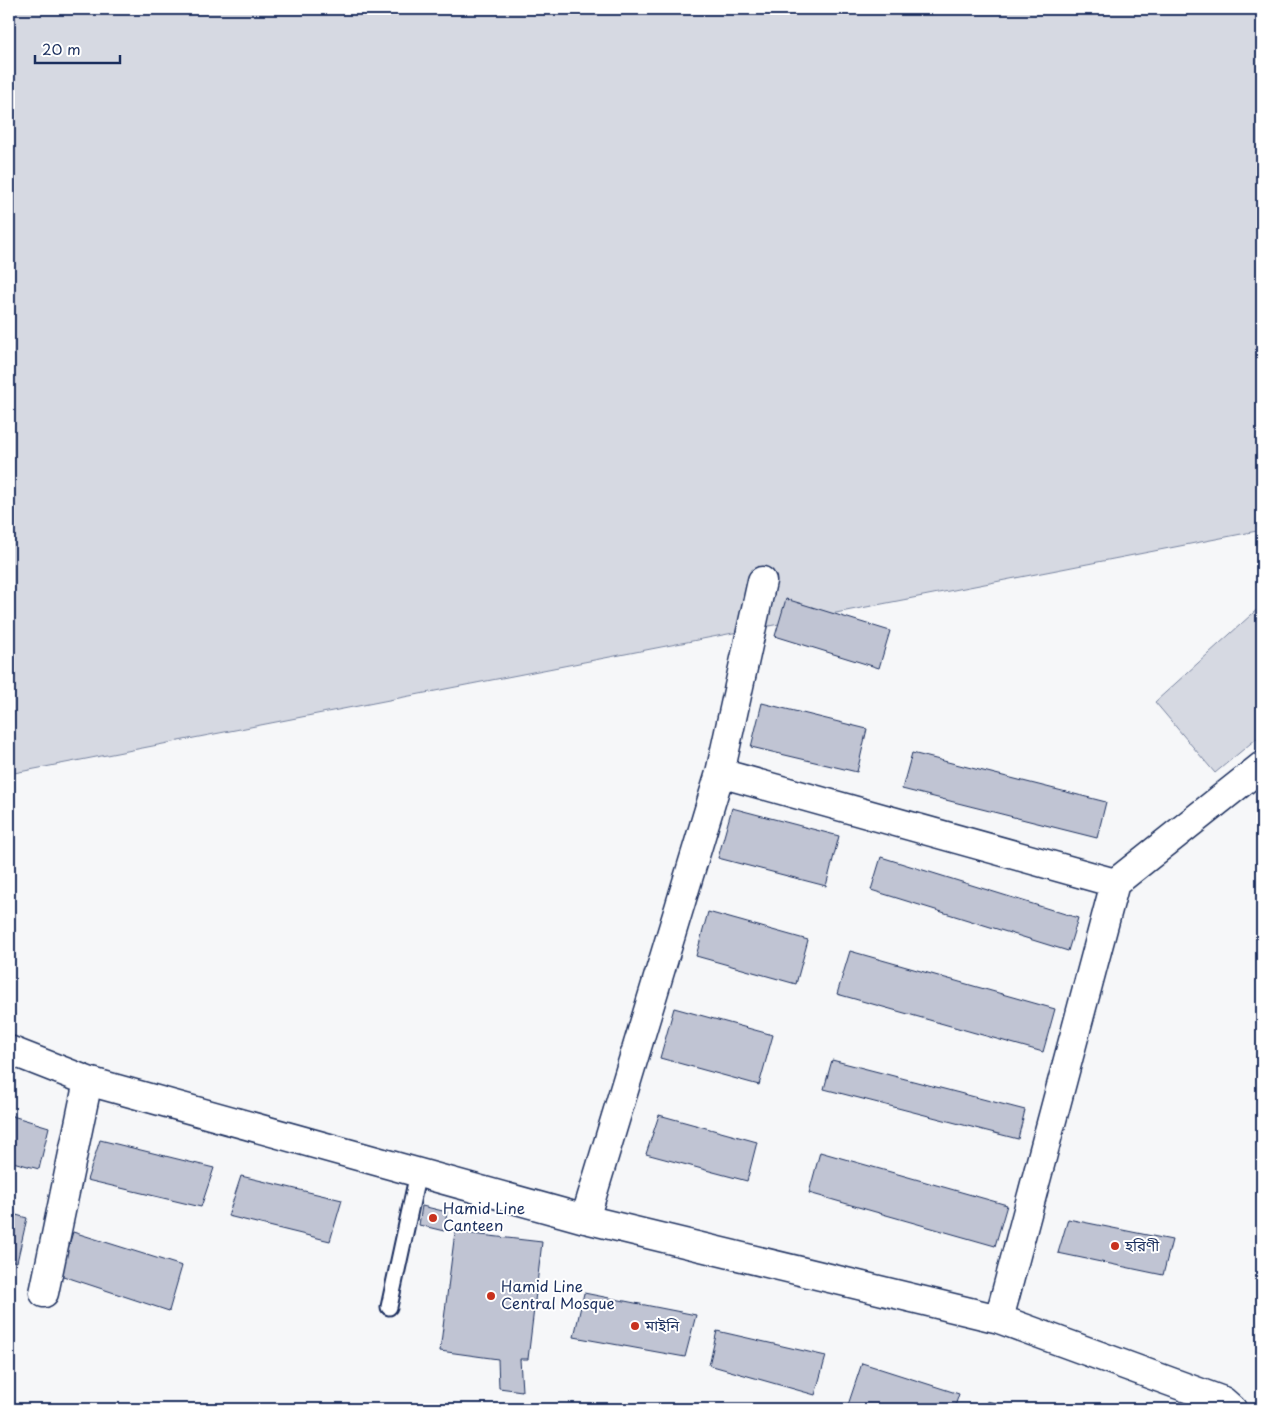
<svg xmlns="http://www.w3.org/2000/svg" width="1271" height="1418" viewBox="0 0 1271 1418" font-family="'Playpen Sans','Noto Sans Bengali',sans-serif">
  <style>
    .green { fill: #d6d9e2; stroke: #7884a0 }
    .building { fill: #c0c4d3; stroke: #1b2f5e }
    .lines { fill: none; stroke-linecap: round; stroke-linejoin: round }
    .service-casing { stroke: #1b2f5e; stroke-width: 19 }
    .minor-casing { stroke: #1b2f5e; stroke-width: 31 }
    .service { stroke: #fff; stroke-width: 15 }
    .minor { stroke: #fff; stroke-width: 28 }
    .poi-dot { fill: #c8321e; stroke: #fff; stroke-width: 2 }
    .labels { text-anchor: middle; stroke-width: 4; stroke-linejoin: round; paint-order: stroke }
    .poi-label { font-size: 15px; fill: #1b2f5e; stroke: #fff; text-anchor: start }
  </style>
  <rect width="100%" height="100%" fill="#f6f7f9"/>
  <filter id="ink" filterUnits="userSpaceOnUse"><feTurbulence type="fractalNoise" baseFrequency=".02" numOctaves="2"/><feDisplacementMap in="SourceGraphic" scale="10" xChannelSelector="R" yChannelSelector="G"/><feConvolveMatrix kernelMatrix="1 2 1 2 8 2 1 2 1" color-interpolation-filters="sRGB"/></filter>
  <g filter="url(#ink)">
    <!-- green -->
    <path class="green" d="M9 9H1262V530L9 774Z
      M1262 605V734L1215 773 1155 702Z"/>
    <!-- building -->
    <path class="building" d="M786 599 890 631 879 668 775 636Z
      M762 703 867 729 857 772 751 747Z
      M912 753 1106 802 1097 838 902 789Z
      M732 808 839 836 826 886 718 858Z
      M881 857 1078 918 1068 951 871 890Z
      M708 912 808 940 796 984 696 956Z
      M850 951 1055 1009 1043 1052 837 994Z
      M674 1008 773 1035 759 1085 660 1058Z
      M832 1060 1025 1110 1018 1139 824 1089Z
      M9 1115 49 1127 39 1169 9 1161Z
      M659 1115 757 1142 747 1181 646 1154Z
      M100 1140 214 1168 201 1207 87 1180Z
      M820 1152 1007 1205 995 1246 809 1193Z
      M241 1176 342 1200 330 1241 228 1216Z
      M422 1206 447 1212 444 1231 419 1225Z
      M9 1213 27 1218 17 1262 9 1260Z
      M1068 1219 1172 1240 1163 1275 1058 1253Z
      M73 1232 182 1266 169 1311 60 1275Z
      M455 1232 542 1242 528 1359H520L522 1391 499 1388 498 1359 440 1351Z
      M584 1293 696 1315 685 1357 574 1337Z
      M717 1331 826 1356 815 1395 709 1365Z
      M862 1363 959 1394 954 1409H863L848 1405Z
      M987 1401 1019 1409H985Z"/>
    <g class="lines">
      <!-- service casing -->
      <g class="service-casing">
        <path id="service" d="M389 1307 418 1173"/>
      </g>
      <!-- minor casing -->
      <g class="minor-casing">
        <path id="minor" d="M720 773 762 581
          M9 1050 88 1081 585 1219 999 1319 1223 1401 1232 1409
          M585 1219 720 773 1115 883
          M44 1293 88 1081
          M999 1319 1115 883 1262 766"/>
      </g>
      <!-- service -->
      <use href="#service" class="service"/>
      <!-- minor -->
      <use href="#minor" class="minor"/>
    </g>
  </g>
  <!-- markers -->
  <g class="poi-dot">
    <circle cx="433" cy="1218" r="5"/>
    <circle cx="1115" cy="1246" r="5"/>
    <circle cx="491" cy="1296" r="5"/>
    <circle cx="635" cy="1326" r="5"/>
  </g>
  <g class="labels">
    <!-- poi labels -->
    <g class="poi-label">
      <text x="443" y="1214">Hamid Line<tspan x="443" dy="17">Canteen</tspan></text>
      <text x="1125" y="1251">হরিণী</text>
      <text x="501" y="1292">Hamid Line<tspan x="501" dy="17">Central Mosque</tspan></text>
      <text x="645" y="1331">মাইনি</text>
    </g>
  </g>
  <!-- margin -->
  <rect width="1271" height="1418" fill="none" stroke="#fff" stroke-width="30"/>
  <rect x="15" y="15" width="1241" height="1388" fill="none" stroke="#1b2f5e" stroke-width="2" filter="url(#ink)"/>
  <!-- scale -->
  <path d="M35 55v8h85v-8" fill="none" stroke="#1b2f5e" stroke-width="2.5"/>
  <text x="42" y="55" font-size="15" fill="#1b2f5e" stroke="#ffffff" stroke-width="4" paint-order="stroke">20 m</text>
</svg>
